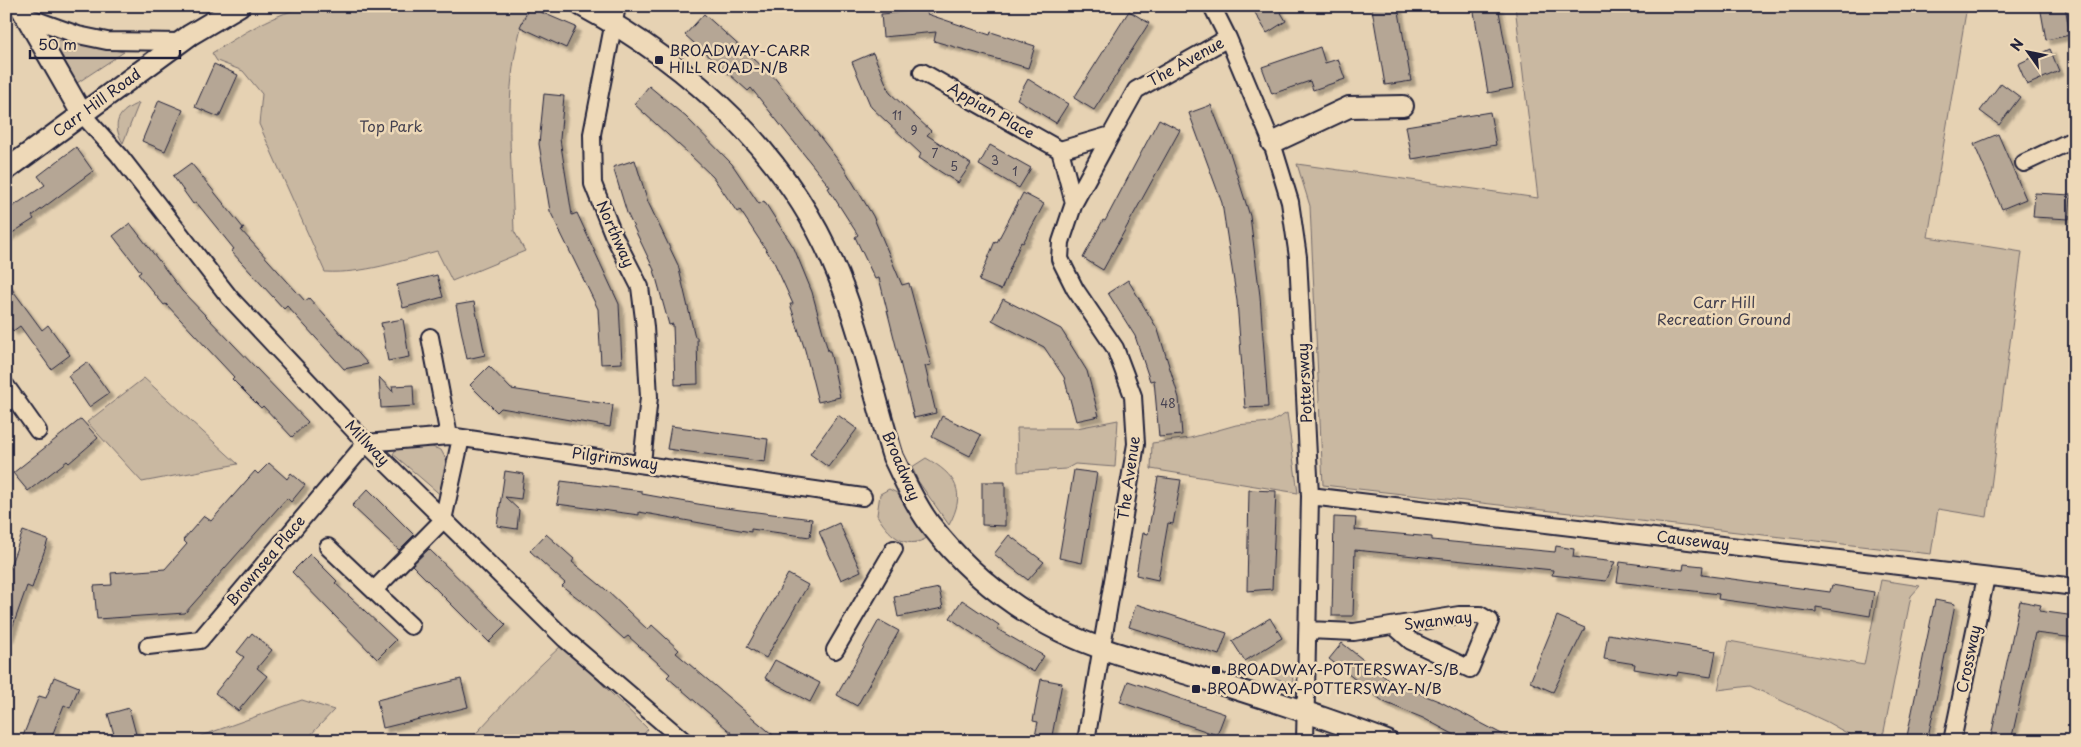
<svg xmlns="http://www.w3.org/2000/svg" width="2081" height="747" viewBox="0 0 2081 747" font-family="'Playpen Sans',sans-serif">
  <style>
    .green { fill: #c9b8a1; stroke: #766d6e }
    .building { fill: #b5a695; stroke: #22223b; filter: url(#shadow) }
    .lines { fill: none; stroke-linecap: round; stroke-linejoin: round }
    .minor-casing { stroke: #22223b; stroke-width: 20 }
    .tertiary-casing { stroke: #22223b; stroke-width: 24 }
    .minor { stroke: #eed9b8; stroke-width: 16 }
    .tertiary { stroke: #eed9b8; stroke-width: 20 }
    .poi-dot { fill: #22223b; stroke: #eed9b8; stroke-width: 2 }
    .labels { text-anchor: middle; stroke-width: 5; stroke-linejoin: round; paint-order: stroke }
    .number-label { font-size: 12px; fill: #474352 }
    .poi-label { font-size: 15px; fill: #22223b; stroke: #eed9b8; text-anchor: start }
    .street-label { font-size: 15px; fill: #22223b; stroke: #eed9b8 }
    .park-label { font-size: 15px; fill: #43404f; stroke: #eed9b8 }
  </style>
  <defs>
    <filter id="shadow"><feDropShadow dx="4.5" dy="4.5" stdDeviation="1" flood-color="#0004"/></filter>
  </defs>
  <rect width="100%" height="100%" fill="#e6d2b3"/>
  <filter id="ink" filterUnits="userSpaceOnUse"><feTurbulence type="fractalNoise" baseFrequency=".02" numOctaves="2"/><feDisplacementMap in="SourceGraphic" scale="10" xChannelSelector="R" yChannelSelector="G"/><feConvolveMatrix kernelMatrix="1 2 1 2 8 2 1 2 1" color-interpolation-filters="sRGB"/></filter>
  <g filter="url(#ink)">
    <!-- green -->
    <path class="green" d="M311 6 529 7C500 70 512 162 514 231L525 251 452 281 437 251C400 261 364 274 325 272L259 124 262 94 243 71 217 61 212 53C244 33 274 13 311 6Z
      M1515 6H1967L1928 237 2022 252 1987 517 1938 509 1931 554 1323 485 1310 206 1297 164 1538 198Z
      M60 40 124 52 77 83 55 44Z
      M139 103 123 143C111 124 118 111 139 103Z
      M144 378 238 464 142 482 87 422Z
      M1287 413 1298 493 1151 469 1152 443 1190 438 1236 425 1271 422Z
      M1118 420 1115 467 1075 464 1066 469 1018 472 1017 428H1077Z
      M432 447 441 450 447 461 443 497 393 454 397 448Z
      M926 458C956 475 967 492 949 525L918 481 912 467Z
      M889 489 897 493 927 538C905 551 888 534 877 515L880 494Z
      M1881 580 1920 586 1911 596 1882 741H1861L1827 722 1750 686 1718 690 1729 641 1864 665Z
      M562 645 648 729 638 741H469L527 678Z
      M1292 664 1293 685 1271 676Z
      M302 700 334 710 305 741H187Z"/>
    <!-- building -->
    <path class="building" d="M1251 6H1277L1286 21 1267 33Z
      M1385 6H1398L1411 81 1385 85 1372 9Z
      M1473 6H1498L1513 88 1488 93Z
      M2040 6H2065L2070 35 2046 40Z
      M529 7 576 27 566 48 520 27Z
      M927 10V14L990 35 991 32 1035 46 1028 68 934 41 936 32 883 37 881 14Z
      M1129 11 1149 23 1094 110 1074 98Z
      M704 14 774 77 844 168 873 216 902 285 909 283 931 365 925 366 936 413 914 418 879 278 875 279 855 237 858 235 828 188 830 187 751 88 748 91 685 35Z
      M1320 47 1325 63 1338 59 1345 79 1313 90 1310 81 1272 94 1262 67Z
      M2050 49 2059 71 2027 85 2018 64Z
      M873 53 890 93 931 131 927 135 971 164 958 183 919 158 921 154 871 107 852 62Z
      M214 64 238 75 219 117 195 107Z
      M1028 79 1068 104 1056 123 1017 99Z
      M2001 83 2020 97 1999 125 1980 111Z
      M649 86 686 117 732 164 759 204 764 201 794 248 812 292 828 351H830L840 397 818 402 805 350 790 304H793L774 262 740 210 737 212 713 177 689 154 634 104Z
      M544 94 564 96 560 139 572 215 577 213 619 304 622 363 601 364 598 309 550 211 539 144Z
      M159 100 183 110 165 151 142 141Z
      M1211 105 1231 156 1250 216 1260 296 1268 407 1245 408 1237 301 1222 203 1189 113Z
      M1490 112 1496 145 1412 159 1406 126Z
      M1159 119 1180 130 1103 270 1083 258 1103 220 1105 221Z
      M1998 134 2026 199 2002 209 1974 144Z
      M990 145 1031 168 1019 188 979 165Z
      M76 147 93 171 32 216 34 219 6 237V211L45 185 38 176Z
      M635 160 648 202 678 265 695 337H697L698 384 675 385 673 324 669 325 654 270 627 213 613 167Z
      M191 163 244 229 241 230 305 301 309 298 368 364 344 369 287 306 284 309 231 251 234 249 196 202 193 204 173 176Z
      M1023 193 1044 204 1023 243 1021 242 1001 290 979 281 995 241 997 242Z
      M2035 193 2071 195 2069 219 2033 217Z
      M130 223 182 291 308 422 292 437 263 406 261 408 232 379 234 377 166 304 164 305 138 274 141 272 113 236Z
      M437 275 443 297 403 308 397 285Z
      M1128 280 1158 330 1179 398 1182 435 1159 437 1154 380 1150 381 1135 336 1108 293Z
      M6 281 42 330 48 325 70 355 51 369 20 326 13 331 6 321Z
      M1003 299 1061 329 1087 371 1099 416 1076 421 1064 377 1044 347 992 320Z
      M474 302 485 355 467 359 456 305Z
      M403 319 409 357 388 361 381 323Z
      M87 362 109 393 89 407 68 376Z
      M489 366 511 389 613 405 610 427 501 408 497 412 470 385Z
      M379 377 393 392 392 386 413 385 414 406 381 408Z
      M838 415 857 429 828 467 810 454Z
      M942 416 981 435 970 456 932 437Z
      M81 419 98 438 69 463 67 461 28 491 13 473Z
      M671 426 768 439 765 462 667 449Z
      M269 463 287 479 291 473 305 485 291 502 287 498 185 613 97 619 94 586 112 585 111 573 165 569 187 544 183 540 204 516 211 521 255 471 258 474Z
      M1074 470 1097 473 1082 563 1059 558Z
      M505 471 524 474 521 499 505 497 519 510 517 529 497 526Z
      M1158 477 1181 480 1173 524 1168 523 1158 580 1136 575 1143 533 1148 534Z
      M561 481 642 491V494L709 506 812 519 810 537 751 529V532L639 512V515L557 504Z
      M982 482H1005V526L982 525Z
      M368 489 414 535 399 550 352 506Z
      M1249 490 1276 491 1272 589 1247 591Z
      M1334 517 1356 518 1355 530 1432 537V540L1555 552 1556 546 1574 549 1573 557 1615 562 1606 581 1552 575 1553 570 1355 550 1353 616H1332Z
      M839 523 861 571 841 580 819 532Z
      M23 531 48 540 32 588 27 586 9 637H6V577Z
      M546 534 574 559 572 562 605 589 648 630 652 625 679 650 676 653 780 741H741L667 677 670 674 628 636 624 639 587 605 562 586 565 583 530 551Z
      M1009 535 1044 562 1028 580 994 554Z
      M429 549 506 625 489 642 412 565Z
      M310 554 337 581 335 583 396 640 377 659 292 572Z
      M1620 562 1683 570 1684 564 1703 566 1702 575 1830 592 1832 585 1874 592 1870 616 1816 607V612L1791 609 1718 599 1719 594 1617 582Z
      M788 574 808 585 766 658 747 647Z
      M939 588 943 608 898 617 894 597Z
      M962 600 999 625 997 629 1044 656 1034 672 999 652 950 618Z
      M1935 600 1955 604 1940 681 1927 741H1906Z
      M2020 601 2041 605 2039 611 2075 616V638L2035 633 2011 741H1990Z
      M1136 604 1227 633 1219 655 1129 627Z
      M1557 616 1585 628 1553 692 1530 682Z
      M1270 618 1282 638 1245 661 1232 641Z
      M879 620 899 631 857 706 837 695Z
      M252 633 272 650 257 668 267 676 238 711 215 693 244 657 237 652Z
      M1608 634 1716 651 1711 677 1678 672 1677 676 1634 669 1635 664 1604 659Z
      M1342 643 1391 682 1441 702 1515 741H1466L1423 718 1384 702 1329 659Z
      M775 660 820 683 810 702 765 678Z
      M54 677 79 687 70 708 64 705 50 741H21L39 696 46 698Z
      M461 679 468 707 383 728 377 700Z
      M1041 679 1062 683 1051 741H1034L1038 722 1033 721Z
      M1128 681 1225 714 1217 735 1120 702Z
      M129 708 137 738 116 741 108 714Z"/>
    <g class="lines">
      <!-- minor casing -->
      <g class="minor-casing">
        <path id="minor" d="M617 6 592 134 593 184 613 234 640 287 645 327 649 397 642 463
          M1212 6 1228 38 1272 143 1290 202 1298 257 1310 496 1305 741
          M25 16 78 35 107 41 181 42
          M922 72 1060 150
          M82 114 119 155 230 298 366 443 565 639 684 741
          M2024 163 2075 139
          M1074 203 1111 135
          M430 337 449 436
          M6 386 38 431
          M1310 496 2075 587
          M328 547 411 626
          M375 589 443 520 461 438
          M1308 630 1354 632 1459 615H1480L1490 621 1470 669 1411 641 1394 626
          M148 646 200 640 366 443 449 436 863 497
          M835 650 894 549
          M1086 741 1136 444 1133 396 1115 348 1075 289 1060 259 1061 242 1074 203 1060 150 1111 135 1136 90 1228 38
          M1952 741 1986 577"/>
      </g>
      <!-- tertiary casing -->
      <g class="tertiary-casing">
        <path id="tertiary" d="M20 6 82 114
          M582 6C692 65 791 157 838 275 862 334 874 396 893 457 904 479 914 503 929 523 964 568 1009 606 1060 631 1104 653 1156 664 1204 679 1265 698 1326 718 1387 741
          M1272 143 1349 107 1403 106
          M6 170 190 35 239 6"/>
      </g>
      <!-- minor -->
      <use href="#minor" class="minor"/>
      <!-- tertiary -->
      <use href="#tertiary" class="tertiary"/>
    </g>
  </g>
  <!-- markers -->
  <g class="poi-dot">
    <rect x="654" y="55" width="10" height="10" rx="2.5"/>
    <rect x="1211" y="665" width="10" height="10" rx="2.5"/>
    <rect x="1191" y="684" width="10" height="10" rx="2.5"/>
  </g>
  <g class="labels">
    <!-- number labels -->
    <g class="number-label">
      <text x="897" y="120">11</text>
      <text x="914" y="135">9</text>
      <text x="935" y="158">7</text>
      <text x="995" y="165">3</text>
      <text x="954" y="171">5</text>
      <text x="1015" y="176">1</text>
      <text x="1168" y="408">48</text>
    </g>
    <!-- poi labels -->
    <g class="poi-label">
      <text x="669" y="56">BROADWAY-CARR<tspan x="669" dy="17">HILL ROAD-N/B</tspan></text>
      <text x="1226" y="675">BROADWAY-POTTERSWAY-S/B</text>
      <text x="1206" y="694">BROADWAY-POTTERSWAY-N/B</text>
    </g>
    <!-- street labels -->
    <g class="street-label">
      <text transform="translate(1186 62) rotate(-29)" y="5">The Avenue</text>
      <text transform="translate(97 103) rotate(-36)" y="5">Carr Hill Road</text>
      <text transform="translate(991 111) rotate(30)" y="5">Appian Place</text>
      <text transform="translate(615 234) rotate(66)" y="5">Northway</text>
      <text transform="translate(1305 383) rotate(-93)" y="5">Pottersway</text>
      <text transform="translate(367 443) rotate(46)" y="5">Millway</text>
      <text transform="translate(615 459) rotate(8)" y="5">Pilgrimsway</text>
      <text transform="translate(901 466) rotate(67)" y="5">Broadway</text>
      <text transform="translate(1129 478) rotate(-82)" y="5">The Avenue</text>
      <text transform="translate(1693 541) rotate(7)" y="5">Causeway</text>
      <text transform="translate(266 561) rotate(-50)" y="5">Brownsea Place</text>
      <text transform="translate(1438 621) rotate(-7)" y="5">Swanway</text>
      <text transform="translate(1969 659) rotate(-78)" y="5">Crossway</text>
    </g>
    <!-- park labels -->
    <g class="park-label">
      <text x="391" y="132">Top Park</text>
      <text x="1724" y="308">Carr Hill<tspan x="1724" dy="17">Recreation Ground</tspan></text>
    </g>
  </g>
  <!-- margin -->
  <rect width="2081" height="747" fill="none" stroke="#eed9b8" stroke-width="25"/>
  <rect x="12" y="12" width="2056" height="722" fill="none" stroke="#22223b" stroke-width="2" filter="url(#ink)"/>
  <!-- north arrow -->
  <g transform="translate(2028 52) rotate(303)" stroke="#eed9b8" stroke-width="4" paint-order="stroke">
  <path d="M0-4L9 19L0 12L-9 19Z" fill="#22223b"/>
  <text y="-8" font-size="14" font-weight="bold" text-anchor="middle" fill="#22223b">N</text>
  </g>
  <!-- scale -->
  <path d="M30 50v8h150v-8" fill="none" stroke="#22223b" stroke-width="2.5"/>
  <text x="38" y="50" font-size="15" fill="#22223b" stroke="#eed9b8" stroke-width="4" paint-order="stroke">50 m</text>
</svg>
